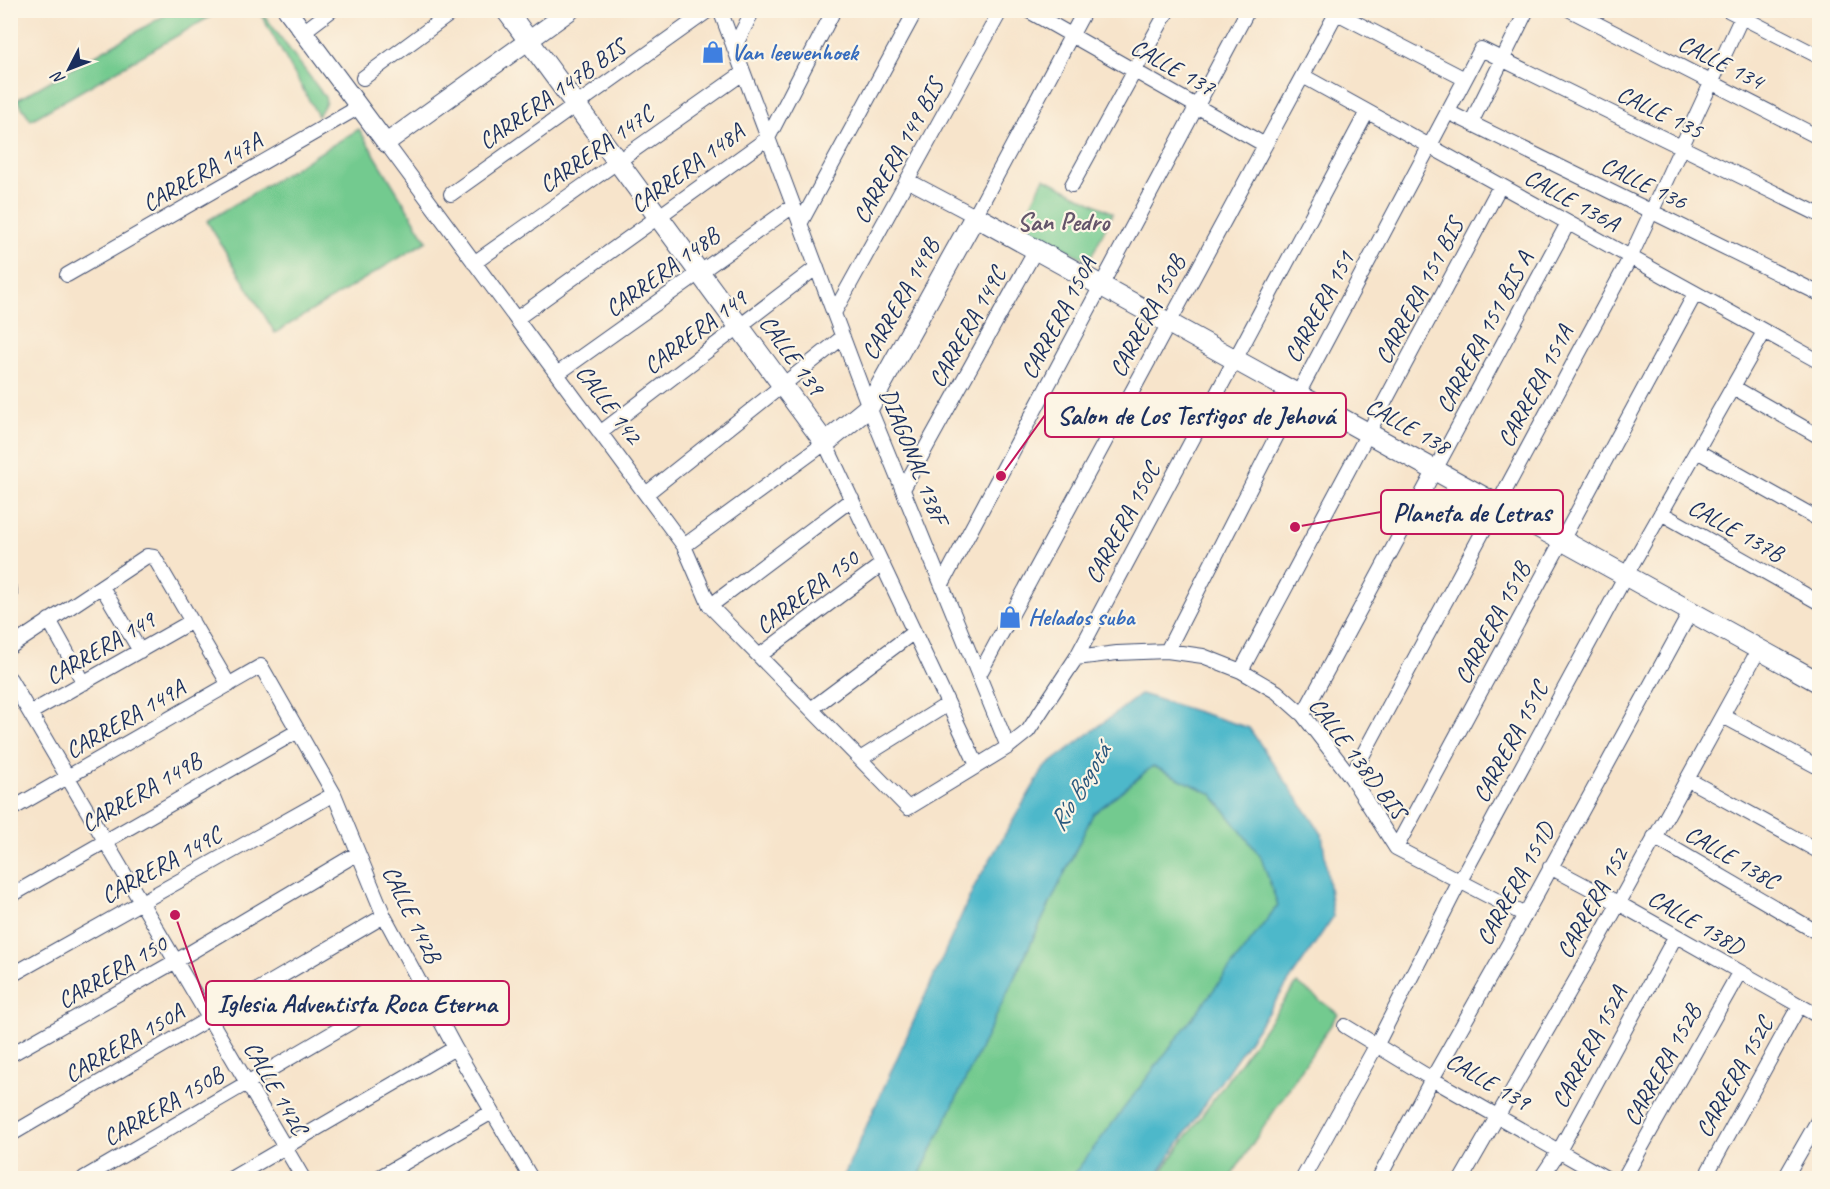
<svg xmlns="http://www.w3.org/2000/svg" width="1830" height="1189" viewBox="0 0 1830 1189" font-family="Caveat,sans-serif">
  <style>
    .green { fill: #73ca8f; stroke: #477c76; stroke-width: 1.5 }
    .water { fill: #4db8ca; stroke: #347494; stroke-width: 1.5 }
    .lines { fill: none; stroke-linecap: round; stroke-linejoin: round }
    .minor-casing { stroke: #3c4a6e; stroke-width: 16 }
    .tertiary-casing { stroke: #3c4a6e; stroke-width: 20 }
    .secondary-casing { stroke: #3c4a6e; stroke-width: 22 }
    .minor { stroke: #fff; stroke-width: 14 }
    .tertiary { stroke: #fff; stroke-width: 18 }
    .secondary { stroke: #fff; stroke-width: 20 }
    .labels { text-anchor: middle; stroke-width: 4.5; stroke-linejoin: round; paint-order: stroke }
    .shop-label { font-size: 24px; font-weight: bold; fill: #366cbe; stroke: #fcf5e5; text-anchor: start }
    .street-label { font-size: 24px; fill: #1b2f5e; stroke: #fcf5e5 }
    .neighbourhood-label { font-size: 26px; font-weight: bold; fill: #64556b; stroke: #fcf5e5 }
    .water-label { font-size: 26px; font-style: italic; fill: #2a587e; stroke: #fcf5e5 }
    .leader { fill: none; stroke: #c2185b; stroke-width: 2 }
    .callout-dot { fill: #c2185b; stroke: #fcf5e5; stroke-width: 2 }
    .callout { fill: #fcf5e5; stroke: #c2185b; stroke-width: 2 }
    .callout-label { font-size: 26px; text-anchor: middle; font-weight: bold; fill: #1b2f5e }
  </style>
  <rect width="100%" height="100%" fill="#fcf5e5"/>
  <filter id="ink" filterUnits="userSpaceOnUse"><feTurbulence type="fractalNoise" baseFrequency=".0167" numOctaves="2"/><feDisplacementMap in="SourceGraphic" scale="12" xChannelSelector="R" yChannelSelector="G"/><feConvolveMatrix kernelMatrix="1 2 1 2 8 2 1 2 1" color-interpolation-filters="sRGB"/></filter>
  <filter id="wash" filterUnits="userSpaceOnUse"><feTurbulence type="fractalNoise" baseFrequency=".008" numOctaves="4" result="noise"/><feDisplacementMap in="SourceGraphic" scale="24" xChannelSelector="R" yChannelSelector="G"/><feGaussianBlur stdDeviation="1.35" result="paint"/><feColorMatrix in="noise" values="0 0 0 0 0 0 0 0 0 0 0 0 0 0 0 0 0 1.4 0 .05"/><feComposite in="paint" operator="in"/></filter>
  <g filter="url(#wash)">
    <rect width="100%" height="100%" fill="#f7e4cb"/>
    <!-- green -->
    <path class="green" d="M174 10 220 11 31 120 17 100Z
      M259 11H261L325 97 326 102 318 116Z
      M359 129 427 241 275 333 207 221Z
      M1044 178 1113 213 1089 261 1020 226Z
      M1153 766 1212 794 1261 857 1278 905 1073 1178H918L1093 814Z
      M1297 983 1338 1014 1230 1178H1157Z"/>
    <!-- water -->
    <path class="water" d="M1141 694 1249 728 1322 834 1333 917 1155 1178H1071L1278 905 1261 857 1212 794 1153 766 1093 814 918 1178H843L975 885 1044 768Z"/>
  </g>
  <g filter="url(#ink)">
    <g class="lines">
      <!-- minor casing -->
      <g class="minor-casing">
        <path id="minor" d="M720 10 869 407 1008 747
          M1027 10 1265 145
          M1570 10 1820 138
          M1728 10 1820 57
          M1337 13 1465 79
          M303 32 332 10
          M734 48 753 10
          M1303 76 1820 362
          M363 78 455 10
          M1448 112 1820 294
          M1471 123 1527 10
          M386 143 684 546 710 606 908 808 1008 747 1028 731 1076 658 1367 112
          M907 180 975 216 1085 10
          M1072 185 1168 10
          M451 194 709 10
          M800 224 916 10
          M474 263 743 73
          M67 275 359 107
          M834 313 1001 10
          M516 319 768 138 834 10
          M557 374 793 206
          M1733 387 1820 437
          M600 433 817 267
          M1697 451 1820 520
          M903 489 1036 249
          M646 494 843 337
          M1661 513 1820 603
          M684 546 825 443 977 765
          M942 584 1248 10
          M102 587 140 651
          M10 590V606
          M710 606 852 499
          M49 620 84 683
          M10 647 147 556 154 557 229 685
          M1167 651 1298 394 1481 49 1820 215
          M759 656 882 564
          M1076 658 1117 653 1167 651 1203 656 1241 671 1277 692 1303 715 1351 777 1396 848 1525 915
          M1241 671 1500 186
          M979 675 1338 10
          M10 679 303 1178
          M811 709 914 632
          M30 713 192 621
          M1303 715 1568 223
          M1723 716 1820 768
          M860 759 948 704
          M1351 777 1630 258 1745 10
          M1687 779 1820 852
          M10 810 261 666 334 794 384 916 455 1048 531 1178
          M1654 837 1820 934
          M1396 848 1695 294
          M1550 867 1618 903 1820 1017
          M10 896 298 731
          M10 976 334 794
          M1345 1026 1432 1079 1606 1178
          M10 1055 176 961 358 853
          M10 1135 384 916
          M1709 1170 1799 1006
          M84 1178 420 982
          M232 1178 455 1048
          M378 1178 492 1112
          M1303 1178 1376 1046 1460 881 1626 575 1764 332
          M1379 1178 1432 1079 1525 915 1691 611
          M1462 1178 1589 957 1759 649
          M1541 1178 1559 1151 1675 937
          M1624 1178 1739 973
          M1785 1178 1820 1117"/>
      </g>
      <!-- tertiary casing -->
      <g class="tertiary-casing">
        <path id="tertiary" d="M287 10 386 143 571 10"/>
      </g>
      <!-- secondary casing -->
      <g class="secondary-casing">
        <path id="secondary" d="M506 10 825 443 869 407 975 216 1820 683"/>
      </g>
      <!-- minor -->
      <use href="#minor" class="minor"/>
      <!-- tertiary -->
      <use href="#tertiary" class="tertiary"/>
      <!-- secondary -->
      <use href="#secondary" class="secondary"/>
    </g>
  </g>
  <!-- icons -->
  <defs>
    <g id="shop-bare" transform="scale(1.8)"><path d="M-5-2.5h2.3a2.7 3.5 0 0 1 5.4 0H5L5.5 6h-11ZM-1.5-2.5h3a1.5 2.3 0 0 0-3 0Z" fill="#3f7fe0" stroke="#fcf5e5" stroke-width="2.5" paint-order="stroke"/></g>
  </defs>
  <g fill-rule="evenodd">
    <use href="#shop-bare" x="713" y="52"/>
    <use href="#shop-bare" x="1010" y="617"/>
  </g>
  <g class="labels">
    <!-- shop labels -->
    <g class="shop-label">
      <text x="731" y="60">Van leewenhoek</text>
      <text x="1028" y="625">Helados suba</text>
    </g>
    <!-- street labels -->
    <g class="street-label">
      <text transform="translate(1721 62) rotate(27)" y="8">CALLE 134</text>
      <text transform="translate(1173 67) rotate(29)" y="8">CALLE 137</text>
      <text transform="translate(552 94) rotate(-35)" y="8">CARRERA 147B BIS</text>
      <text transform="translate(1660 112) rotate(26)" y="8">CALLE 135</text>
      <text transform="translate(596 149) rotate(-35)" y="8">CARRERA 147C</text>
      <text transform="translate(898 151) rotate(-61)" y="8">CARRERA 149 BIS</text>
      <text transform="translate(687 168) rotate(-36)" y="8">CARRERA 148A</text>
      <text transform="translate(202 172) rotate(-30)" y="8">CARRERA 147A</text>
      <text transform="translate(1644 183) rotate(26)" y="8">CALLE 136</text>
      <text transform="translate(1572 200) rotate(29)" y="8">CALLE 136A</text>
      <text transform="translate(662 272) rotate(-36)" y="8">CARRERA 148B</text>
      <text transform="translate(1419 291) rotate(-62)" y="8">CARRERA 151 BIS</text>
      <text transform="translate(900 299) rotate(-61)" y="8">CARRERA 149B</text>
      <text transform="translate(1319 307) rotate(-62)" y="8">CARRERA 151</text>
      <text transform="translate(1147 316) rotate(-62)" y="8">CARRERA 150B</text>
      <text transform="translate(1058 318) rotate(-62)" y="8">CARRERA 150A</text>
      <text transform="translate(967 327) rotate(-61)" y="8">CARRERA 149C</text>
      <text transform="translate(695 332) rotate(-37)" y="8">CARRERA 149</text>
      <text transform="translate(1484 332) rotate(-62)" y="8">CARRERA 151 BIS A</text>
      <text transform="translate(792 355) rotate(54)" y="8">CALLE 139</text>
      <text transform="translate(1535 386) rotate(-62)" y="8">CARRERA 151A</text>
      <text transform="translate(609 404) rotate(53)" y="8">CALLE 142</text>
      <text transform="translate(1408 426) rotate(29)" y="8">CALLE 138</text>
      <text transform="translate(914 456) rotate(68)" y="8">DIAGONAL 138F</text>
      <text transform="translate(1122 523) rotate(-62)" y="8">CARRERA 150C</text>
      <text transform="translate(1736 530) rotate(29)" y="8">CALLE 137B</text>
      <text transform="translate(807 592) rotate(-37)" y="8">CARRERA 150</text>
      <text transform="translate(1492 623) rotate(-62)" y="8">CARRERA 151B</text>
      <text transform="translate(100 648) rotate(-30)" y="8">CARRERA 149</text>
      <text transform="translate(125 719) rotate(-30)" y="8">CARRERA 149A</text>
      <text transform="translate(1510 742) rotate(-62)" y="8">CARRERA 151C</text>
      <text transform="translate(1358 758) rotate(53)" y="8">CALLE 138D BIS</text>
      <text transform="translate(141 792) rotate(-30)" y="8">CARRERA 149B</text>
      <text transform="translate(1732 857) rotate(30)" y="8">CALLE 138C</text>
      <text transform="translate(161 865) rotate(-29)" y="8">CARRERA 149C</text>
      <text transform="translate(1515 884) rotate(-61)" y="8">CARRERA 151D</text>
      <text transform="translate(1592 903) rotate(-61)" y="8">CARRERA 152</text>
      <text transform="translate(412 914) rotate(64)" y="8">CALLE 142B</text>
      <text transform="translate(1696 922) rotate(30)" y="8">CALLE 138D</text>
      <text transform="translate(112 972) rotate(-30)" y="8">CARRERA 150</text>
      <text transform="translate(124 1043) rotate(-30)" y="8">CARRERA 150A</text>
      <text transform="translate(1589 1047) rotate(-62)" y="8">CARRERA 152A</text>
      <text transform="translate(1662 1065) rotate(-61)" y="8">CARRERA 152B</text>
      <text transform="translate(1734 1077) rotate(-61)" y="8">CARRERA 152C</text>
      <text transform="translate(1488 1081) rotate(30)" y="8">CALLE 139</text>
      <text transform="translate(276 1088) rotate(60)" y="8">CALLE 142C</text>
      <text transform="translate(163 1106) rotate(-30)" y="8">CARRERA 150B</text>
    </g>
    <!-- neighbourhood labels -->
    <g class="neighbourhood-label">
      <text x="1063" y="230">San Pedro</text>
    </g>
    <!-- water labels -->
    <g class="water-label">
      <text transform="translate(1079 787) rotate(-59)" y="9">Río Bogotá</text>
    </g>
  </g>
  <!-- callouts -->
  <path class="leader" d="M1001 476L1045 415M1295 527L1381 512M175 915L206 1003"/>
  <g class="callout-dot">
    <circle cx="1001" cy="476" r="6"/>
    <circle cx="1295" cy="527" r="6"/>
    <circle cx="175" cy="915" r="6"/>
  </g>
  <g class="callout">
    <rect x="1045" y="393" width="301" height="44" rx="6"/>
    <rect x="1381" y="490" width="182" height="44" rx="6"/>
    <rect x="206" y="981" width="303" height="44" rx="6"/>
  </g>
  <g class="callout-label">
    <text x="1196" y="424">Salon de Los Testigos de Jehová</text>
    <text x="1472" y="521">Planeta de Letras</text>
    <text x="357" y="1012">Iglesia Adventista Roca Eterna</text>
  </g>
  <!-- margin -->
  <rect width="1830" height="1189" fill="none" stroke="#fcf5e5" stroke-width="36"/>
  <!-- north arrow -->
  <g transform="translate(69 69) rotate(228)" stroke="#fcf5e5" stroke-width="4.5" paint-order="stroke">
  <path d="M0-4.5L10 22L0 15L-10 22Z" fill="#1b2f5e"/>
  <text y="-9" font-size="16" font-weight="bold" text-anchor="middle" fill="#1b2f5e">N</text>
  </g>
</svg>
